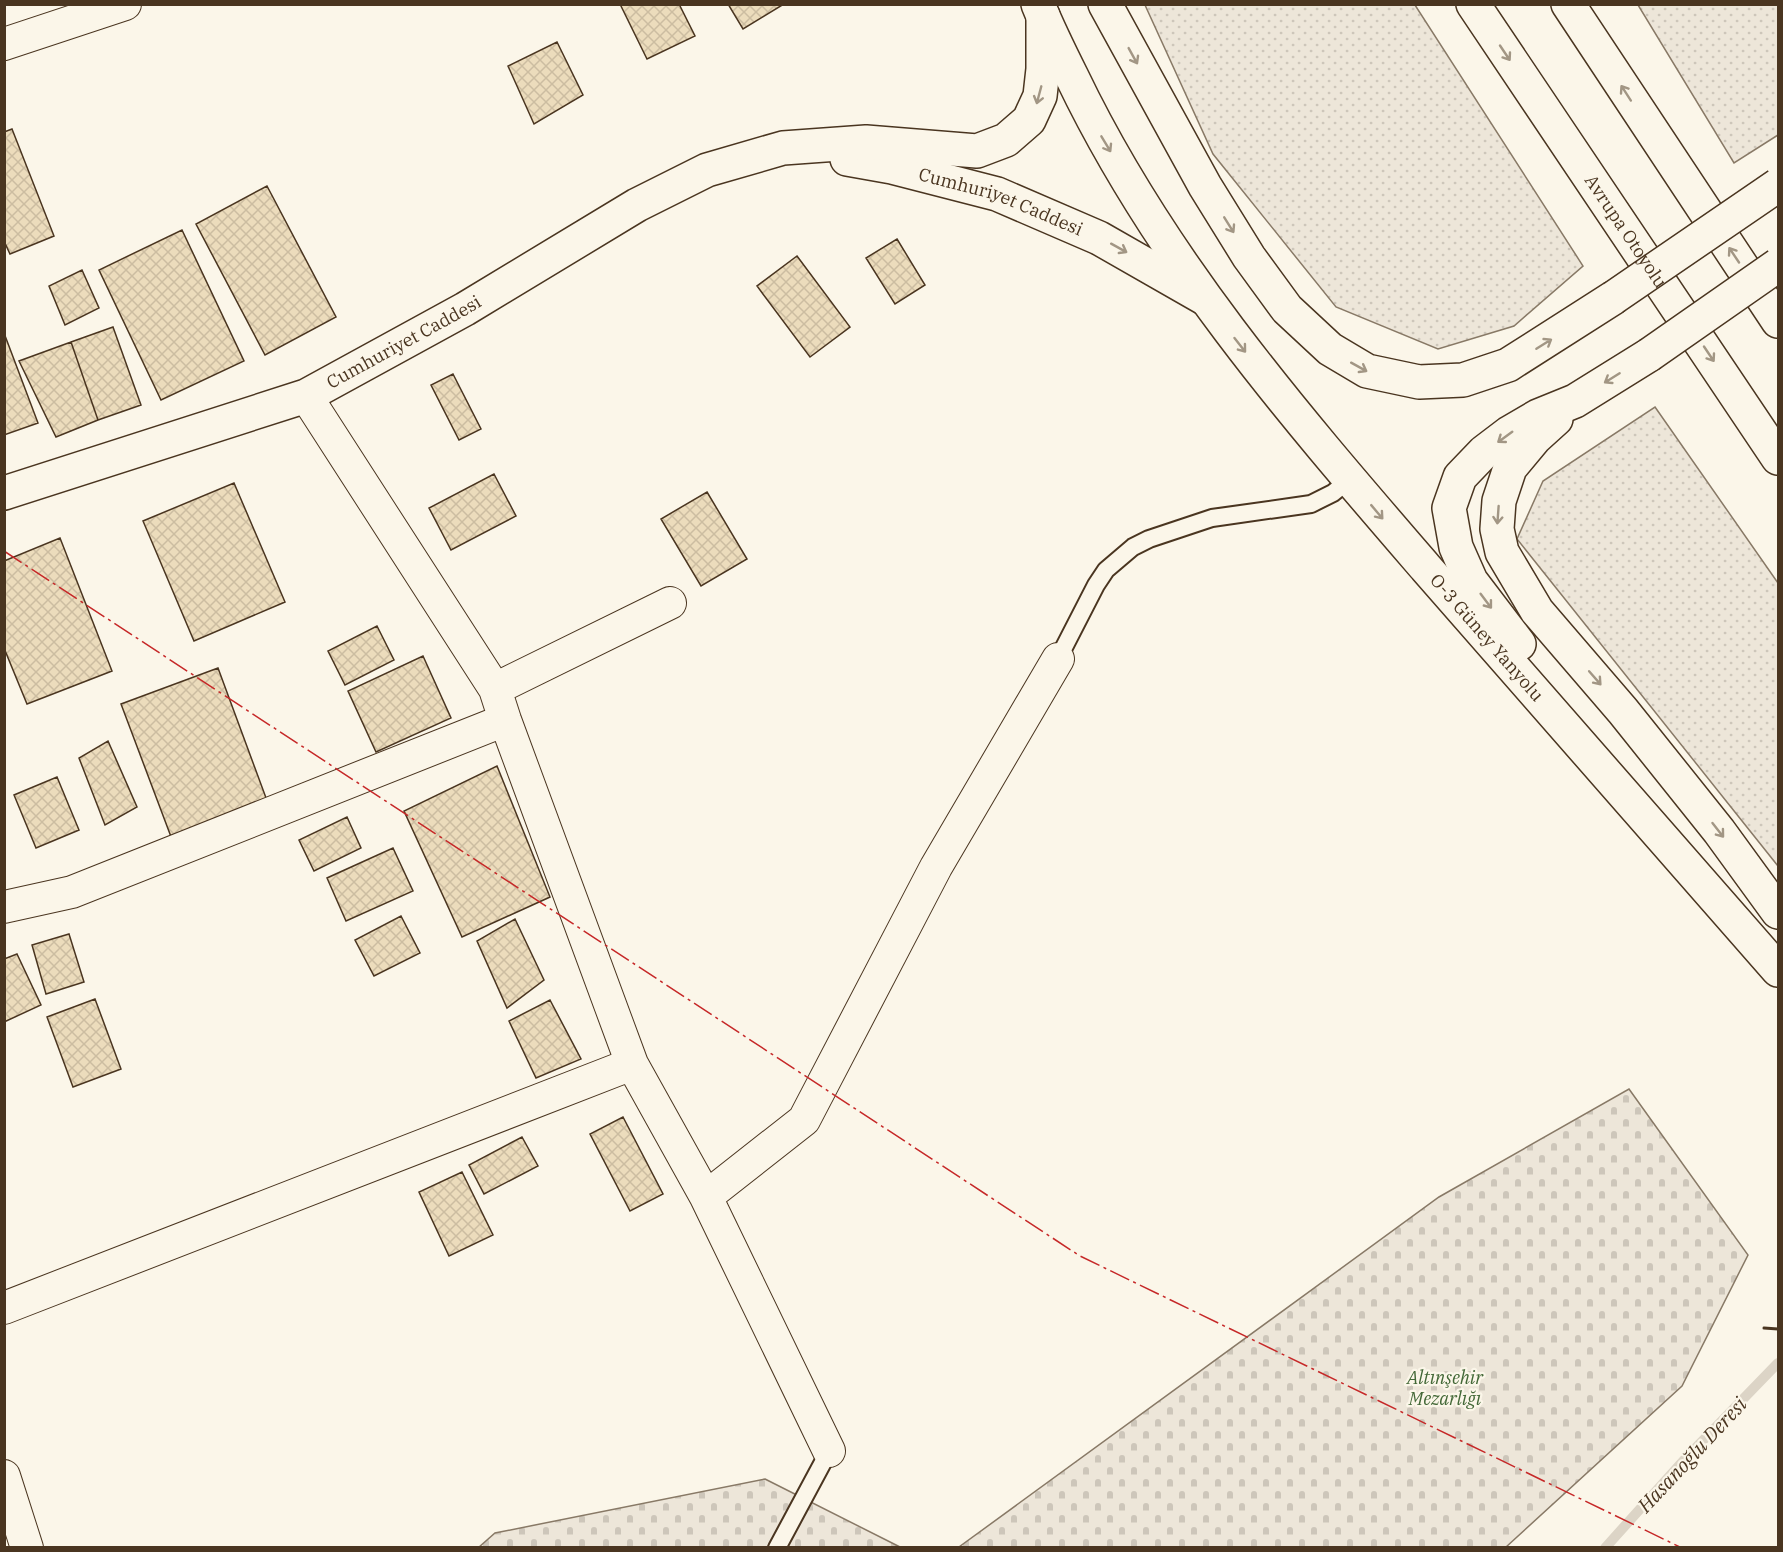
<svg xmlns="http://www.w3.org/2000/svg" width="1783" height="1552" viewBox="0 0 1783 1552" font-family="'IBM Plex Serif',serif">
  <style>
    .grass { fill: url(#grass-dots); stroke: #887966; stroke-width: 1.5 }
    .cemetery { fill: url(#cemetery-stones); stroke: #887966; stroke-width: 1.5 }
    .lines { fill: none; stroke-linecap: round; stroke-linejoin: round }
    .stream { stroke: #dcd4c6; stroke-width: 10 }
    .building { fill: url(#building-cross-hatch); stroke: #4a3520; stroke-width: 1.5 }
    .lane-casing { stroke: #4a3520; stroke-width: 20 }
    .street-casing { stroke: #4a3520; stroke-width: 34 }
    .secondary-casing { stroke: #4a3520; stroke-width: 36 }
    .primary-casing { stroke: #4a3520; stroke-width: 36 }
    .highway-casing { stroke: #4a3520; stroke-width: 36 }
    .lane { stroke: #fbf6e9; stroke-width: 16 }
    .street { stroke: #fbf6e9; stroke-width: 32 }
    .secondary { stroke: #fbf6e9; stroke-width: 33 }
    .primary { stroke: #fbf6e9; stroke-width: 33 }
    .highway { stroke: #fbf6e9; stroke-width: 33 }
    .primary-bridge-casing { stroke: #4a3520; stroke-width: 36; stroke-linecap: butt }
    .primary-bridge { stroke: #fbf6e9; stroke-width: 33 }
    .wall { stroke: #4a3520; stroke-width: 3 }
    .power { stroke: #c62828; stroke-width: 1.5; stroke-dasharray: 21 4.5 3 4.5; stroke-linecap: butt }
    .oneway { stroke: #a29684 }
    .labels { text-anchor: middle; stroke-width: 4.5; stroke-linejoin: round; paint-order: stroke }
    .street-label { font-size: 18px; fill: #4a3520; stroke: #fbf6e9 }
    .park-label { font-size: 18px; font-style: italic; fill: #436837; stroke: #fbf6e9 }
    .water-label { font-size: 20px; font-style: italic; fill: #4a3520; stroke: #fbf6e9 }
  </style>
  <defs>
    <pattern id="grass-dots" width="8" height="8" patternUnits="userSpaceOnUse" patternTransform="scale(1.5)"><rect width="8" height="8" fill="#ede6d9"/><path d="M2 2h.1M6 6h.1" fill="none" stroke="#cdc6ba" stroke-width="1.8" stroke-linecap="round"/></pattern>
    <pattern id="cemetery-stones" width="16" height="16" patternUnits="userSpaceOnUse" patternTransform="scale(1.5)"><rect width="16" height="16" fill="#ede6d9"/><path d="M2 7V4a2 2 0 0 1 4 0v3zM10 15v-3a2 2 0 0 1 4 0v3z" fill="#cdc6ba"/></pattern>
    <pattern id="building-cross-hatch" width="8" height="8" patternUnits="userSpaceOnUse" patternTransform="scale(1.5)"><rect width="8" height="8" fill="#ecdcbc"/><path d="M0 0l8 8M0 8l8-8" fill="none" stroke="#ccbda1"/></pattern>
  </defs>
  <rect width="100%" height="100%" fill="#fbf6e9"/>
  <!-- grass -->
  <path class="grass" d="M1145 5H1415L1583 266 1514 326 1438 349 1336 307 1213 154Z
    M1638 5H1778V135L1734 163Z
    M1655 407 1778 583V866L1517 539 1543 481Z"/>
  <!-- cemetery -->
  <path class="cemetery" d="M1629 1089 1748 1255 1682 1386 1506 1547H959L1439 1197Z
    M765 1479 900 1547 478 1548 495 1533Z"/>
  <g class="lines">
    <!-- stream -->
    <path class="stream" d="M1605 1548 1684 1460 1778 1363"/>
  </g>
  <!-- building -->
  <path class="building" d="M620 4H679L695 36 647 59Z
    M728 4H784L743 29Z
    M557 42 583 95 534 124 508 66Z
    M12 129 54 236 10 254 4 241V132Z
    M267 186 336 317 265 355 196 224Z
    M182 230 244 361 161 400 99 270Z
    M897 239 925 285 895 304 866 258Z
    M797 256 850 327 810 357 757 286Z
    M82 270 99 308 65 325 49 286Z
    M113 327 141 405 98 420 71 342Z
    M4 333 38 423 4 435Z
    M71 342 98 420 56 437 19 361Z
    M453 374 481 429 459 440 431 385Z
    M494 474 516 516 451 550 429 508Z
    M234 483 285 602 194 641 143 521Z
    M707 492 747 559 701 586 661 519Z
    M60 538 112 671 27 704 4 648V561Z
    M377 626 394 660 345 685 328 651Z
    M423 656 451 718 376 752 348 691Z
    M218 668 269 806 173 842 121 704Z
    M108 741 137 807 105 825 79 758Z
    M497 766 550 897 462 937 404 811Z
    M57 777 79 830 36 848 14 795Z
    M347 817 361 848 314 871 299 840Z
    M393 848 413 891 346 921 327 878Z
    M401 916 420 953 374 976 355 940Z
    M515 919 544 980 507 1008 477 941Z
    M69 934 84 982 46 994 32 945Z
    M17 954 41 1005 4 1022V959Z
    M95 999 121 1069 73 1087 47 1017Z
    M550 1000 581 1059 536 1078 509 1021Z
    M623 1117 663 1194 630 1211 590 1134Z
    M522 1137 538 1166 484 1194 469 1165Z
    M462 1172 493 1235 449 1256 419 1192Z"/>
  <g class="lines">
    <!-- lane casing -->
    <g class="lane-casing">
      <path id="lane" d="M1058 659 1096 585 1106 570 1133 547 1149 539 1212 518 1311 504 1333 493 1350 479
        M777 1548 829 1451"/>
    </g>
    <!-- street casing -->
    <g class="street-casing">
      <path id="street" d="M4 44 125 4
        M306 396 495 689 505 720 632 1064 706 1197 829 1451
        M495 689 670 603
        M4 907 72 892 505 720
        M706 1197 804 1120 936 867 1058 659
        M4 1308 632 1064
        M4 1476 27 1548"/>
    </g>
    <!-- secondary casing -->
    <g class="secondary-casing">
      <g id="secondary">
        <path id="s1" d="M847 159 892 167 997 194 1099 238 1204 298"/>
        <path id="s2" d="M4 493 306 396 465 309 637 205 707 170 783 148 866 142 977 151 1006 140 1029 120 1040 96 1043 69V16"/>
      </g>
    </g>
    <!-- primary casing -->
    <g class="primary-casing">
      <g id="primary">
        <path id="s3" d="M1038 4C1048 29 1060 53 1072 77 1160 261 1294 415 1426 568 1543 703 1661 837 1778 970"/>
        <path d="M1105 4 1205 186 1249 257 1287 309 1330 349 1367 371 1419 382 1463 380 1508 365 1613 298"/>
        <path d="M1556 419 1535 438 1510 468 1499 501 1497 529 1502 552 1537 611 1623 711 1719 831 1778 912"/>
        <path d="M1519 644 1471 581 1456 547 1449 508 1460 477 1484 452 1509 433 1538 416 1575 401 1649 355"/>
      </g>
    </g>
    <!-- highway casing -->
    <g class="highway-casing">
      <g id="highway">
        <path id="s4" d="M1473 4 1778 458"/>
        <path d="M1568 4 1778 321"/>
      </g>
    </g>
    <!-- lane -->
    <use href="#lane" class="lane"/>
    <!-- street -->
    <use href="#street" class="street"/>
    <!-- secondary -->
    <use href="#secondary" class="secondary"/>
    <!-- primary -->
    <use href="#primary" class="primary"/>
    <!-- highway -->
    <use href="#highway" class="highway"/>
    <!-- primary-bridge casing -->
    <g class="primary-bridge-casing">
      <path id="primary-bridge" d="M1613 298 1778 185
        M1649 355 1778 265"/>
    </g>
    <!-- primary-bridge -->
    <use href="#primary-bridge" class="primary-bridge"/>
    <!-- wall -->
    <path class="wall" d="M1764 1328 1778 1329"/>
    <!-- power -->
    <path class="power" d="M4 551 1080 1256 1682 1548"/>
  </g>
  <!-- one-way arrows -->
  <defs><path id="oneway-shaft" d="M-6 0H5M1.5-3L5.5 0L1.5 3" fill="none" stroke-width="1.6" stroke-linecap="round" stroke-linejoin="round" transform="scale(1.5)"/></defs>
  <g class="oneway">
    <use href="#oneway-shaft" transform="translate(1505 53) rotate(56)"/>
    <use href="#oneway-shaft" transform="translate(1133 56) rotate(61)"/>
    <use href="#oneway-shaft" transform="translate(1626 93) rotate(-123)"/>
    <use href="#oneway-shaft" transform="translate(1039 95) rotate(105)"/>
    <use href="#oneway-shaft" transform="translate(1106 144) rotate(59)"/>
    <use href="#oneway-shaft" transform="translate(1229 225) rotate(58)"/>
    <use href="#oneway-shaft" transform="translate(1119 248) rotate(29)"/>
    <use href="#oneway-shaft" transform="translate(1734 255) rotate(-124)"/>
    <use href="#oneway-shaft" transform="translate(1544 344) rotate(-32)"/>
    <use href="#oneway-shaft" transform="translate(1240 345) rotate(52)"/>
    <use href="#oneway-shaft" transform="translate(1709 354) rotate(56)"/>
    <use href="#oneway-shaft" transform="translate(1359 367) rotate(29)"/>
    <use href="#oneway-shaft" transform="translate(1612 378) rotate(148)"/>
    <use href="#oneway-shaft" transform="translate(1505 437) rotate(144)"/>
    <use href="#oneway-shaft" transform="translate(1377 512) rotate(50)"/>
    <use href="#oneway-shaft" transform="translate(1498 515) rotate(94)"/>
    <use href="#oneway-shaft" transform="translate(1486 601) rotate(53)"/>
    <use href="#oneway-shaft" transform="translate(1595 678) rotate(49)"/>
    <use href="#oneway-shaft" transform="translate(1718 830) rotate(52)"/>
  </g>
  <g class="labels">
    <!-- street labels -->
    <g class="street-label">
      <text dy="6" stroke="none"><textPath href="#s1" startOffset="160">Cumhuriyet Caddesi</textPath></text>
      <text dy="6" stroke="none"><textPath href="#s4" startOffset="274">Avrupa Otoyolu</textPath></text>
      <text dy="6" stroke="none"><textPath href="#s2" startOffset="429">Cumhuriyet Caddesi</textPath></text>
      <text dy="6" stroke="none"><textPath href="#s3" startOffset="780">O-3 Güney Yanyolu</textPath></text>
    </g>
    <!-- park labels -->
    <g class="park-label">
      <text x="1445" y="1384">Altınşehir<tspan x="1445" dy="21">Mezarlığı</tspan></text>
    </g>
    <!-- water labels -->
    <g class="water-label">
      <text transform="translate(1692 1455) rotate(-47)" y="7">Hasanoğlu Deresi</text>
    </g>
  </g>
  <!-- border -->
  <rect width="1783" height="1552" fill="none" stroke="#4a3520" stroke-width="12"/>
</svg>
